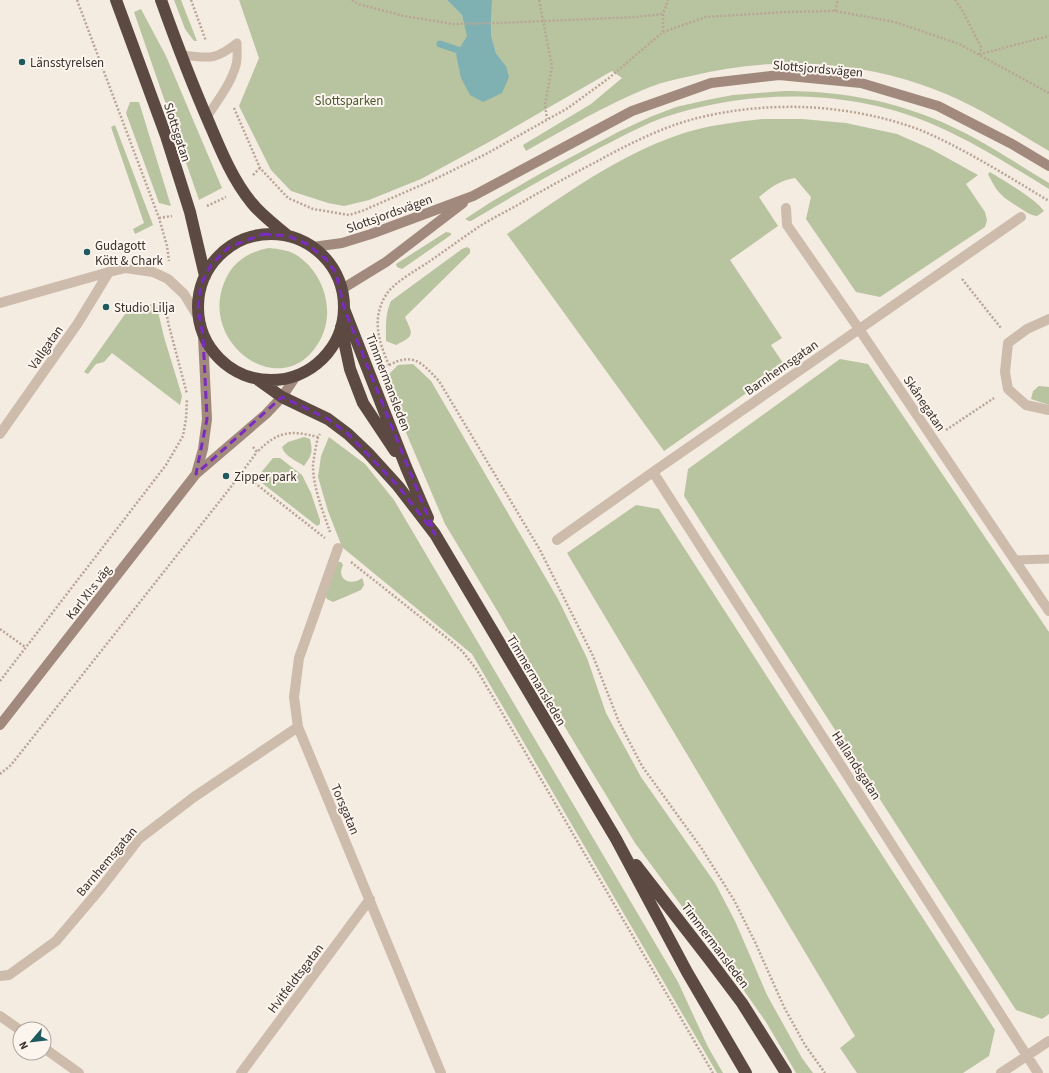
<svg xmlns="http://www.w3.org/2000/svg" width="1049" height="1073" viewBox="0 0 1049 1073" font-family="'Source Sans 3',sans-serif">
  <style>
    .green { fill: #b8c4a0 }
    .water { fill: #7fb0b2 }
    .lines { fill: none; stroke-linecap: round; stroke-linejoin: round }
    .stream { stroke: #7fb0b2; stroke-width: 7 }
    .path { stroke: #b9a596; stroke-width: 2.5; stroke-dasharray: 2 2; stroke-linecap: butt }
    .lane { stroke: #cdbbac; stroke-width: 9 }
    .street { stroke: #cdbbac; stroke-width: 10 }
    .secondary { stroke: #a18a7d; stroke-width: 10 }
    .highway { stroke: #5c4a42; stroke-width: 12 }
    .marked { fill: none; stroke: #7b2cbf; stroke-width: 3; stroke-dasharray: 8 5; stroke-linejoin: round }
    .poi-dot { fill: #1f5a5e; stroke: #fbf5ee; stroke-width: 1.5 }
    .labels { text-anchor: middle; stroke-width: 4; stroke-linejoin: round; paint-order: stroke }
    .poi-label { font-size: 13px; fill: #3b302b; stroke: #fbf5ee; text-anchor: start }
    .street-label { font-size: 13px; fill: #3b302b; stroke: #fbf5ee }
    .park-label { font-size: 13px; fill: #4a5a2e; stroke: #fbf5ee }
  </style>
  <rect width="100%" height="100%" fill="#f4ebe1"/>
  <!-- green -->
  <path class="green" d="M174 0H181L197 41H194L185 29Z
    M239 0H447L462 15 468 36 456 54 506 66 496 53 491 35 492 0H1049V151C1015 131 982 109 946 94 865 60 775 55 691 76 677 79 663 82 650 87 607 104 567 128 526 151L523 145 591 104 622 78 612 71 489 142 421 179 369 200 344 206 328 203 291 191 271 170 239 106 259 58Z
    M141 9 166 56 222 188 199 200 134 12Z
    M784 91C835 91 885 99 932 118 973 134 1011 160 1049 183V189C1013 167 977 144 939 127 856 89 755 88 668 116 642 125 617 139 592 152 551 174 511 197 471 221H469L465 219 491 202 543 172 620 131 650 117 676 107 707 100 733 95Z
    M130 102H139L171 206 159 203 126 113Z
    M762 119H802L846 123 897 134 931 149 978 175 966 184 985 212 987 220 985 227 880 297 856 292 806 219 811 197 795 178C780 180 770 188 759 197L778 226 730 260 782 338 771 345 785 366 664 451 507 234C563 196 619 154 684 133 710 125 736 122 762 119Z
    M115 125 153 225 135 234 133 229 144 223 111 127Z
    M990 172C1004 181 1035 198 1044 211L1037 216C1030 215 1026 212 1020 208 1001 196 998 194 988 174Z
    M446 232 451 233V235L402 269 397 267 396 264Z
    M467 247 470 249V253L405 317C413 335 415 336 396 345L386 341C386 327 385 314 391 301L462 249Z
    M269 248C279 249 289 250 298 256 325 275 336 313 319 342 283 404 199 345 224 283 232 262 248 252 269 248Z
    M156 303 164 337 182 396 180 405 112 353 104 362 96 364 88 374 84 372 128 310Z
    M840 359 868 364 1049 632V1014L1042 1019 1016 1010 684 496 688 469Z
    M413 364 431 381 558 599 587 658 606 713 641 777 715 883 735 921 767 995 802 1058 813 1073H796L766 1022 740 985 635 843 551 704 498 612 445 524 387 388 388 375 398 365Z
    M1039 386 1049 387V405L1031 399 1033 391Z
    M304 437 310 439C313 452 312 455 304 466 297 461 284 456 282 447L288 442Z
    M329 437 365 464 394 500 678 982 708 1047 723 1073H717L472 654 342 547 328 511 318 477 321 456Z
    M273 458H280L302 475 311 493 320 520V524L317 526 262 483 259 475Z
    M636 505 659 509 995 1030 989 1056 963 1073H857L840 1048 855 1036 567 553Z
    M338 562H341L343 565C336 579 350 587 362 578L363 580 364 585 361 590 333 602 327 599 324 594Z"/>
  <!-- water -->
  <path class="water" d="M447 0H492L491 35 496 53 506 66 509 77 502 93 483 102 470 95 461 78 456 54 467 36 462 15Z"/>
  <g class="lines">
    <!-- stream -->
    <path class="stream" d="M440 44 458 50"/>
    <!-- path -->
    <path class="path" d="M77 0 159 218 167 246 169 261
      M191 0 206 41
      M352 0 358 4 404 16 453 24 499 23 636 17 663 14
      M539 0 552 67 545 105 547 119
      M955 0 962 10 981 47 980 54 1049 36
      M835 11 838 0
      M663 32V14L668 0
      M234 108 260 168 288 198 313 209 349 215 362 211 433 180 486 154 568 108 609 78 663 32 706 17 785 12 835 11 895 22 959 44 1049 93
      M253 175 260 168
      M207 206 226 197
      M159 218 172 216
      M962 279 1001 328
      M165 301 168 322 187 394
      M389 365C414 352 422 363 439 381L540 550 593 656 619 722 642 766 702 849 734 900 755 942 784 1007 805 1045 825 1073
      M385 367 389 365C379 342 371 319 386 295 394 282 417 270 430 261 446 250 461 239 477 228 489 220 503 213 516 206 541 191 567 177 594 163 623 147 658 129 690 120 726 110 765 106 802 107 841 108 889 117 925 132 968 151 1009 177 1049 201
      M946 430 994 398
      M318 437C316 446 314 456 313 465 313 488 323 511 330 532
      M253 447 257 452C278 431 290 430 318 437L320 434
      M242 473 325 538
      M351 562 447 638 462 651 477 670 713 1073
      M0 629 25 647
      M0 681 166 465 183 436 186 419 187 399
      M0 774 11 765 227 492 257 452"/>
    <!-- lane -->
    <path class="lane" d="M181 55C208 58 215 61 237 43
      M207 117C217 101 231 84 236 65 238 58 237 50 237 43
      M1015 560 1049 559"/>
    <!-- street -->
    <path class="street" d="M786 208 787 225 859 329 1049 611
      M0 303 109 272 126 268 153 272 168 279 184 294 198 317
      M1049 319 1027 329 1008 343 1005 372 1008 389 1026 405 1049 410
      M0 434 78 323 109 272
      M653 472 1038 1073
      M557 540 653 472 1021 217
      M338 548 299 658 294 697 298 727 441 1073
      M0 976 9 975 56 941 101 888 139 839 194 797 298 727
      M0 1016 20 1030
      M44 1048 79 1073
      M241 1073 370 899
      M1001 1073 1049 1041"/>
    <!-- secondary -->
    <path class="secondary" d="M313 247 342 243 371 234 473 196 632 111 711 83 779 75 861 83 938 106 1012 144 1049 166
      M342 289 386 262 463 203
      M196 474 203 449 207 419 203 336
      M0 725 196 474 266 414 282 397 296 376"/>
    <!-- highway -->
    <path class="highway" d="M116 0 166 136 190 212 205 276
      M161 0C176 42 192 84 210 125 221 151 233 180 251 202 261 215 275 225 287 235
      M198 307a73 73 0 1 1 146 0a73 73 0 1 1-146 0Z
      M344 309 406 467 428 518
      M341 327 350 369 363 403 395 451
      M257 379 282 397 328 419 348 434 368 453 398 486 435 534 616 839 687 972 746 1073
      M636 865 709 959 742 1003 786 1073"/>
  </g>
  <!-- marked area -->
  <path class="marked" d="M263 234 288 236 307 244 326 259 336 273 344 308 435 534 398 486 348 434 328 419 282 397 196 474 207 419 203 336 198 309 201 284 211 265 229 247Z"/>
  <!-- markers -->
  <g class="poi-dot">
    <circle cx="22" cy="62" r="4"/>
    <circle cx="87" cy="252" r="4"/>
    <circle cx="106" cy="307" r="4"/>
    <circle cx="226" cy="476" r="4"/>
  </g>
  <g class="labels">
    <!-- poi labels -->
    <g class="poi-label">
      <text x="30" y="67">Länsstyrelsen</text>
      <text x="95" y="250">Gudagott<tspan x="95" dy="15">Kött &amp; Chark</tspan></text>
      <text x="114" y="312">Studio Lilja</text>
      <text x="234" y="481">Zipper park</text>
    </g>
    <!-- street labels -->
    <g class="street-label">
      <text transform="translate(818 68) rotate(5)" y="5">Slottsjordsvägen</text>
      <text transform="translate(178 132) rotate(72)" y="5">Slottsgatan</text>
      <text transform="translate(389 213) rotate(-20)" y="5">Slottsjordsvägen</text>
      <text transform="translate(45 347) rotate(-55)" y="5">Vallgatan</text>
      <text transform="translate(781 367) rotate(-35)" y="5">Barnhemsgatan</text>
      <text transform="translate(389 382) rotate(69)" y="5">Timmermansleden</text>
      <text transform="translate(925 403) rotate(56)" y="5">Skånegatan</text>
      <text transform="translate(88 592) rotate(-52)" y="5">Karl XI:s väg</text>
      <text transform="translate(537 680) rotate(59)" y="5">Timmermansleden</text>
      <text transform="translate(857 765) rotate(57)" y="5">Hallandsgatan</text>
      <text transform="translate(346 809) rotate(67)" y="5">Torsgatan</text>
      <text transform="translate(106 861) rotate(-50)" y="5">Barnhemsgatan</text>
      <text transform="translate(716 945) rotate(53)" y="5">Timmermansleden</text>
      <text transform="translate(295 978) rotate(-53)" y="5">Hvitfeldtsgatan</text>
    </g>
    <!-- park labels -->
    <g class="park-label">
      <text x="349" y="105">Slottsparken</text>
    </g>
  </g>
  <!-- north arrow -->
  <g transform="translate(32 1041) rotate(242)"><circle r="19" fill="#fbf5ee" stroke="#aea6a0"/>
  <path d="M0-3L7 15L0 10L-7 15Z" fill="#1f5a5e"/>
  <text y="-6" font-size="11" font-weight="bold" text-anchor="middle" fill="#3b302b">N</text>
  </g>
</svg>
